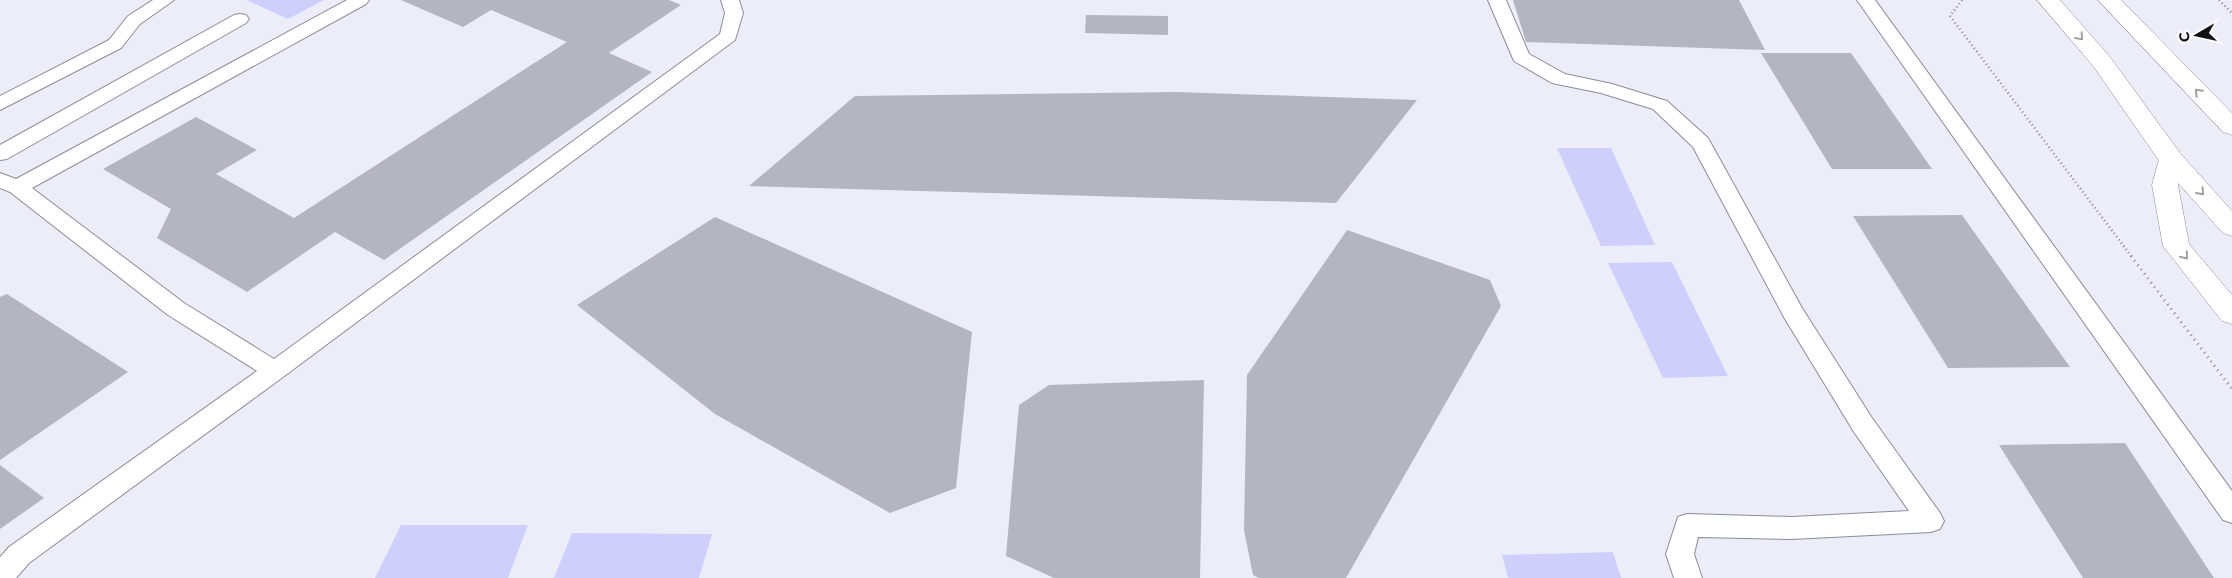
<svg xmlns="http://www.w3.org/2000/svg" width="2232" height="578" viewBox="0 0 2232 578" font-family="Montserrat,sans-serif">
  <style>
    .green { fill: #cecffa }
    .building { fill: #b4b5c0 }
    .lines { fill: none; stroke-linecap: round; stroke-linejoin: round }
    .lane-casing { stroke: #8c8c97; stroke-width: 2 }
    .street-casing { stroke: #8c8c97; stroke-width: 1 }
    .secondary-casing { stroke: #8c8c97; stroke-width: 1 }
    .path-far1 { stroke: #888891; stroke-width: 2.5; stroke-dasharray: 1 3; stroke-linecap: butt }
    .path { stroke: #888891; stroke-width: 3; stroke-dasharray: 1 4.5; stroke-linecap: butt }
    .lane { fill: #fff; fill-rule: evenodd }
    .street { fill: #fff; fill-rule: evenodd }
    .secondary { fill: #fff; fill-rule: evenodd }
    .oneway { stroke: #a0a0a2 }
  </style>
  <rect width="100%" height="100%" fill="#ededfa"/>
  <!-- green -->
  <path class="green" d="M246 0H324L288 19Z
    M1557 148H1611L1655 245 1601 246Z
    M1672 262 1728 376 1663 378 1608 263Z
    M401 525H528L508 578H375Z
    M572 533 712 534 699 578H554Z
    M1613 552 1621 578H1508L1502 555Z"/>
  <!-- building -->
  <path class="building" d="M401 0H669L681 5 609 53 652 72 384 260 335 232 247 292 157 238 171 209 103 169 196 117 257 150 216 174 294 218 567 42 491 10 463 27Z
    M1513 0H1739L1765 50 1526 42Z
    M1086 15 1168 16V35L1085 33Z
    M1761 53H1851L1932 169H1832Z
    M1176 92 1417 100 1336 203 749 186 855 96Z
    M1962 215 2070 367 1948 368 1853 216Z
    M715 217 972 332 956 488 890 513 715 414 577 305Z
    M1347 230 1490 280 1501 306 1346 578H1259L1253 575 1244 530 1247 375Z
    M7 294 128 372 0 460V297Z
    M1204 380 1200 578H1054L1006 556 1019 405 1049 385Z
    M2125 443 2214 578H2083L1999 445Z
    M0 465 44 498 0 529Z"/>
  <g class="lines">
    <!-- lane casing -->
    <g class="lane-casing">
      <path id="lane" d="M153 0H174L140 24 121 48 0 110V96L109 40 128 16Z
        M347 0H369L366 4 32 188 184 303 274 359 720 34 725 13 721 0H739L743 13 735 40 283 377 29 563 16 578H0V557L9 547 257 371 168 315 10 192 0 188V173L16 179Z
        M1488 0H1506L1529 54 1565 74 1612 84 1667 101 1708 138 1802 308 1872 418 1940 513 1944 521 1940 529 1931 532 1792 539 1698 537 1694 554 1702 578H1674L1666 554 1678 517 1687 514 1792 517 1909 511 1854 432 1785 319 1693 147 1653 109 1601 93 1552 83 1514 61Z
        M1857 0H1875L2232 491V523L2223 520Z
        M240 14 246 15 249 19 246 23 7 159 0 160V145L234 15Z"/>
    </g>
    <!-- street casing -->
    <g class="street-casing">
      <path id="street" d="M2171 151 2180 153 2183 159 2178 185 2189 244 2232 295V324L2222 321 2163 246 2152 185 2159 159 2162 153Z"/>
    </g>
    <!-- secondary casing -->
    <g class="secondary-casing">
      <path id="secondary" d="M2037 0H2060L2110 57 2180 153 2232 211V236L2223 233 2162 165 2094 67Z
        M2098 0H2121L2232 113V135L2223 132Z"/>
    </g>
    <!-- path-far1 -->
    <path class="path-far1" d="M1962 0 1950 16 2132 257
      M2219 0 2232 13"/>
    <!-- path -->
    <path class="path" d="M2131 256 2232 389"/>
    <!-- lane -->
    <use href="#lane" class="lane"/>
    <!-- street -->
    <use href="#street" class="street"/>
    <!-- secondary -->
    <use href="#secondary" class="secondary"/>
  </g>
  <!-- one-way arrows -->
  <defs><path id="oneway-chevron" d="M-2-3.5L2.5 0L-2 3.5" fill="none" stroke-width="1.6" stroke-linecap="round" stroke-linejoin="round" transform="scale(1.25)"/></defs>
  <g class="oneway">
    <use href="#oneway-chevron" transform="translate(2080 37) rotate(49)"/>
    <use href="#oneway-chevron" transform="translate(2198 92) rotate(-134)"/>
    <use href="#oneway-chevron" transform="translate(2201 192) rotate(48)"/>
    <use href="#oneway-chevron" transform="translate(2185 256) rotate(51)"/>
  </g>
  <!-- north arrow -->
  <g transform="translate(2197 35) rotate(261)" stroke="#fcfcfe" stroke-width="4" paint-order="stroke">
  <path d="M0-4L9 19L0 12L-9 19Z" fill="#121216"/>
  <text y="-8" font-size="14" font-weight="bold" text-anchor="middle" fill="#121216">С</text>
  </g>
</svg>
